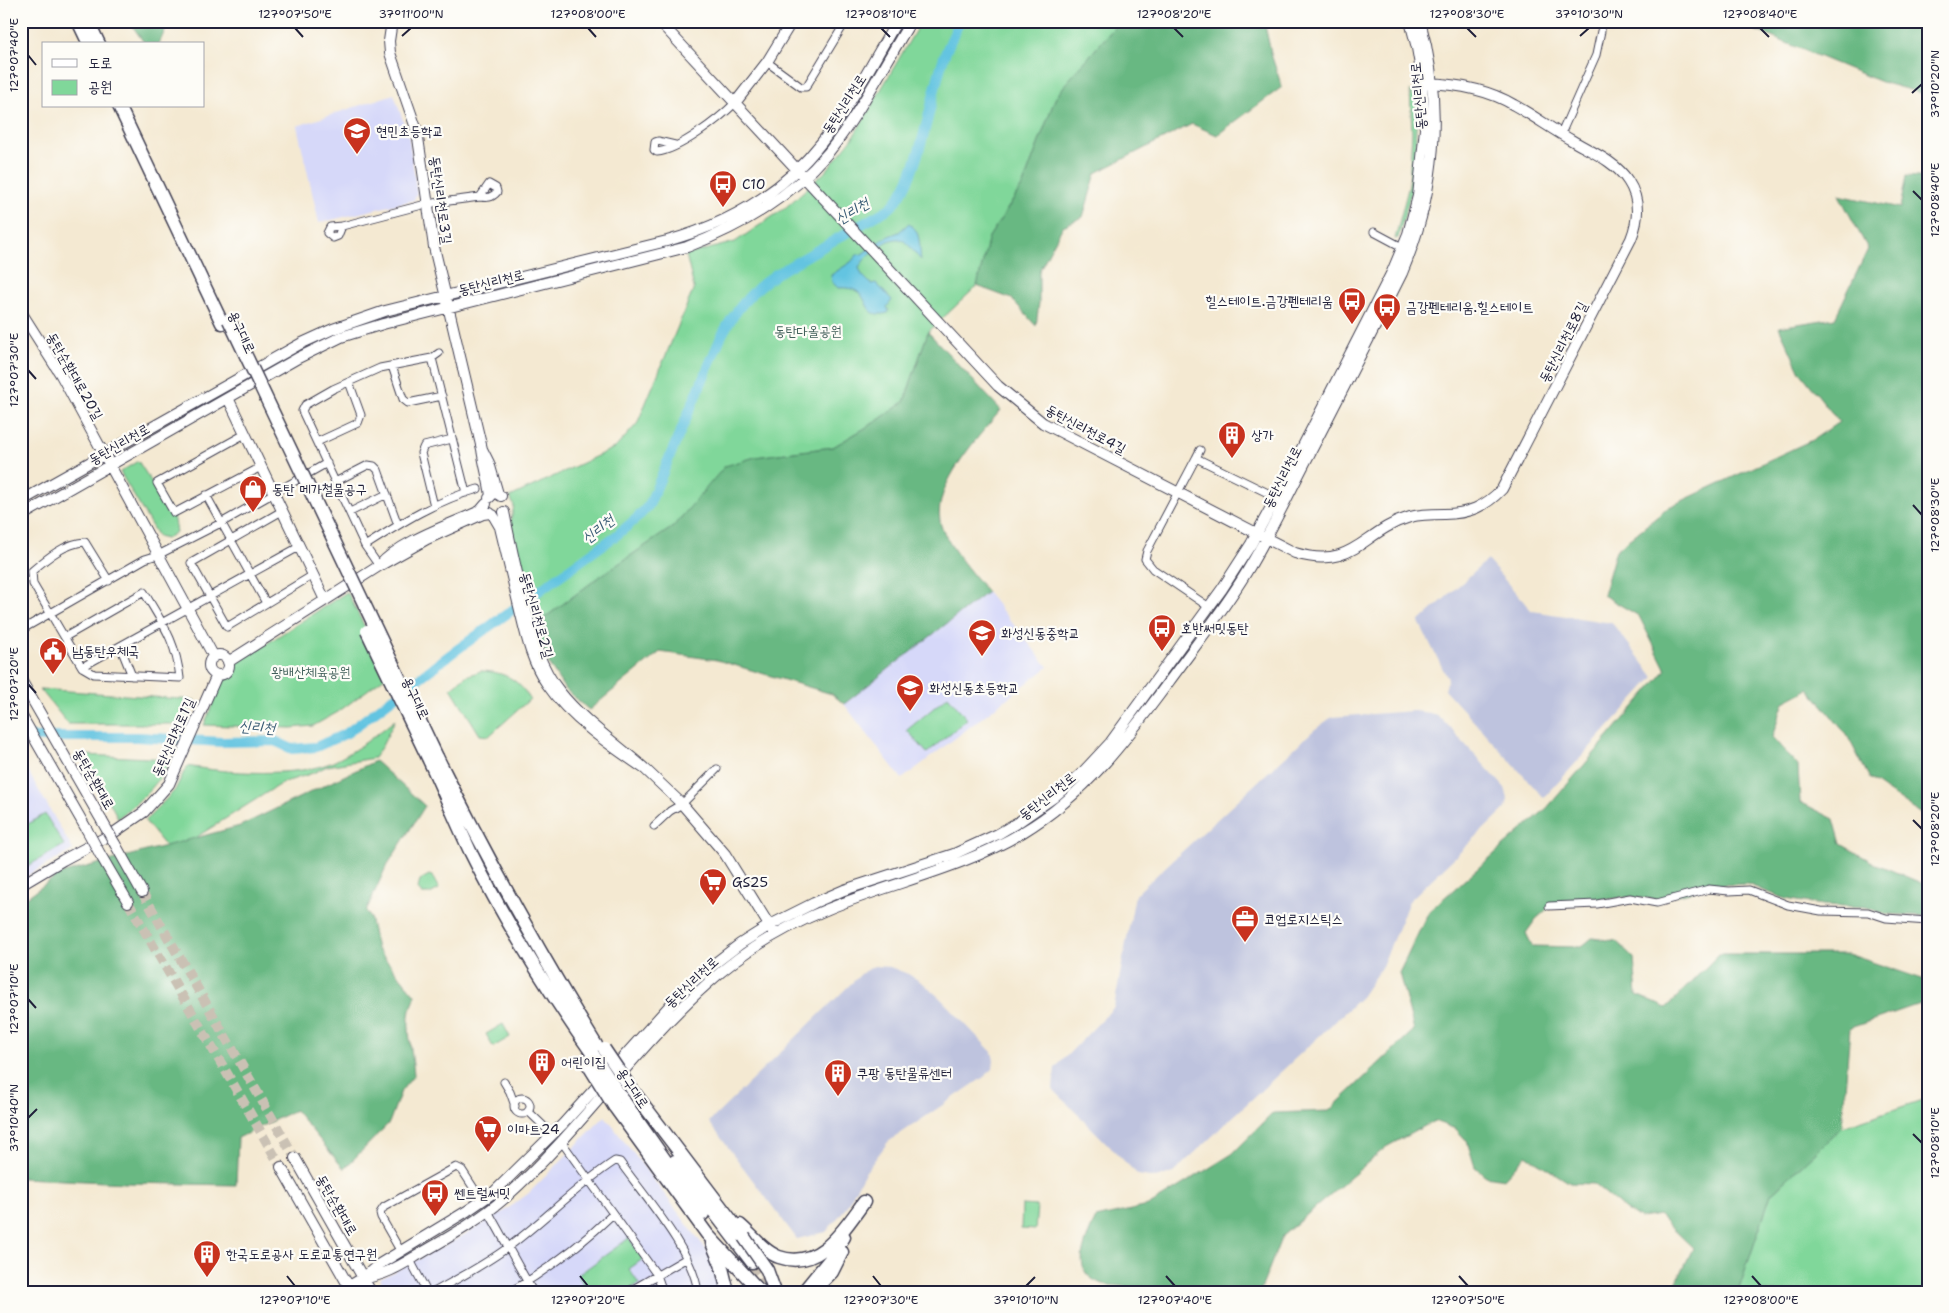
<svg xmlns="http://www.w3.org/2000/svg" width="1949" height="1313" viewBox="0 0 1949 1313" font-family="'Shantell Sans','Poor Story',sans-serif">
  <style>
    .built { fill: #d6d8f9 }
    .industrial { fill: #bec3de }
    .green { fill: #80d79a; stroke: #517c6a }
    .forest { fill: #68b882; stroke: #456d5e }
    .water { fill: #63c4e1; stroke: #42738e }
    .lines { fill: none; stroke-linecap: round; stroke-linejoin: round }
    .river { stroke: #63c4e1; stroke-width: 10 }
    .secondary-tunnel { stroke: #cac1b4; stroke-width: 10; stroke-dasharray: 10 5; stroke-linecap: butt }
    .highway-tunnel { stroke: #cac1b4; stroke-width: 12; stroke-dasharray: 12 6; stroke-linecap: butt }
    .street-casing { stroke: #424052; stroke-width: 9 }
    .secondary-casing { stroke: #424052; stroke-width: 12 }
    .highway-casing { stroke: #424052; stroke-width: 15 }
    .street { stroke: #fff; stroke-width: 7 }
    .secondary { stroke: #fff; stroke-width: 10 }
    .highway { stroke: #fff; stroke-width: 12 }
    .secondary-bridge-casing { stroke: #424052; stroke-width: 12; stroke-linecap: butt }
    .highway-bridge-casing { stroke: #424052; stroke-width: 15; stroke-linecap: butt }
    .secondary-bridge { stroke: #fff; stroke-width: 10 }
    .highway-bridge { stroke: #fff; stroke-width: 12 }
    .ticks { fill: none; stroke: #22223b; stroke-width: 2 }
    .labels { text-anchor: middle; stroke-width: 4.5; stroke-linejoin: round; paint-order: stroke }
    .street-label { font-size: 14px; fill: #22223b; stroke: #fdfcf7 }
    .poi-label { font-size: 14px; fill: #22223b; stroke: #fdfcf7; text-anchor: start }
    .park-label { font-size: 14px; fill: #43615c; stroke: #fdfcf7 }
    .water-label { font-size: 15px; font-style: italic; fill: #395b75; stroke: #fdfcf7 }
    .neatline { fill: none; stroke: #22223b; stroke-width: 2 }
    .ticks-label { font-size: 12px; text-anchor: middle; fill: #22223b }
  </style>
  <rect width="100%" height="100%" fill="#fdfcf7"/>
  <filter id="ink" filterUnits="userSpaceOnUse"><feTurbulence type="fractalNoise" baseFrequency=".02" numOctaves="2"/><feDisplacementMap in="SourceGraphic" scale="10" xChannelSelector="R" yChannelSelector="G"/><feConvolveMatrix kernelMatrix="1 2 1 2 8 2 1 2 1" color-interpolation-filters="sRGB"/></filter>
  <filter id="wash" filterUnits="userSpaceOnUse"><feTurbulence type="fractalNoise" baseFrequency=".0096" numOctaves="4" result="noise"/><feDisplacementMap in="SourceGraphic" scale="20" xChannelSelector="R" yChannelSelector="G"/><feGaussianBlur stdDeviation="1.12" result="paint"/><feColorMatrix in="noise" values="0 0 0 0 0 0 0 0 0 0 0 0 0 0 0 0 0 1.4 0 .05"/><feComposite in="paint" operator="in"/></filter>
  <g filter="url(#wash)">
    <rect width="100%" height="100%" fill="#f4e9d2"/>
    <!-- built -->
    <path class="built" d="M394 94 409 138 417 193 414 200 319 223 297 126Z
      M987 592 1048 667 902 779 844 704Z
      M21 765 25 766 73 850 21 879Z
      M605 1116 712 1257 725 1292H388L380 1279 448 1244 502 1213 529 1193Z"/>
    <!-- industrial -->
    <path class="industrial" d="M1487 560 1532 611 1612 623 1654 677 1544 798 1445 690 1448 679 1419 622Z
      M1414 711 1430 713 1442 719 1505 788 1508 799 1506 808 1409 901 1382 966 1361 997 1173 1173 1155 1178 1138 1175 1053 1089 1055 1068 1114 1007 1135 895 1314 730 1332 717Z
      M874 966 890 967 908 974 923 983 941 999 992 1052 994 1060 993 1069 984 1077 888 1142 864 1174 845 1209 826 1232 797 1239 709 1122 861 974Z"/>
    <!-- green -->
    <path class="green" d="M921 21H1120L1067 82 1055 99 1023 185 989 237 977 286 928 332 904 402 877 421 833 447 755 457 725 467 673 527 599 577 535 625 510 524 514 506 510 497 616 447 637 424 694 288 686 255 735 242 785 208 825 172 852 139Z
      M1410 90C1419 97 1416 117 1416 127 1415 137 1417 148 1417 158 1415 185 1405 212 1398 238L1395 239 1409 185 1412 132Z
      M138 461 173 515 176 532 166 539 158 537 120 472Z
      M347 592 389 674 338 712 313 726 291 728 204 725 224 676 235 664Z
      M481 671C505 672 518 679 530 699L489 736 480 735 451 688 466 676Z
      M40 689 195 700 183 724H68Z
      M948 696 967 719 927 753 907 730Z
      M395 720 382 746 374 758 327 766 313 773 282 783 171 853 145 821 175 790 187 766C225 773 300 778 335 761 357 750 376 735 395 720Z
      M84 755 172 759C156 787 143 798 118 818Z
      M45 814 64 845 21 870V828Z
      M429 875 432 876 439 889 430 894H422L418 889 420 880Z
      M503 1024 510 1037 493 1047 486 1034Z
      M1928 1098V1292H1738L1771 1194 1842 1127Z
      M1022 1205 1037 1206 1035 1230 1021 1229Z
      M629 1238 643 1259 629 1269 639 1284 624 1292H589L578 1275Z"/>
    <!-- forest -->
    <path class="forest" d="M129 21H169L159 44H145Z
      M1120 21H1264L1272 57 1282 87 1217 135 1192 124 1096 173 1083 217 1063 226 1039 271V303L1036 326 1012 299 977 286 989 237 1023 185 1055 99 1067 82Z
      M1733 21H1928V95L1881 82Z
      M1906 176 1928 178V819L1870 779 1847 735 1809 689 1784 702 1772 737 1798 766 1800 802 1834 819 1841 844 1874 863 1926 885 1928 916 1886 914 1866 907 1822 905 1786 899 1747 884 1716 885 1660 900 1631 897 1553 904 1536 919 1526 933 1532 946 1581 947 1592 938 1616 941 1634 958 1637 995 1666 1008 1719 954H1848L1928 981V1001L1850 1028 1842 1127 1771 1194 1738 1292H1672L1693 1248 1659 1215 1640 1218 1628 1212 1594 1184 1570 1183 1526 1155 1504 1179 1486 1176 1475 1167 1467 1141 1456 1129 1434 1121 1386 1147 1282 1236 1260 1292H1142C1128 1283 1114 1288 1100 1283 1068 1271 1087 1238 1096 1218L1148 1206 1232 1154 1273 1113 1329 1111 1414 1030 1399 973 1429 911 1547 808 1666 670 1639 616 1603 595 1616 550 1669 507 1814 439 1839 422 1800 372 1779 327 1835 318 1868 249 1839 195 1900 208Z
      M928 332 1001 410C979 436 933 485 940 521 943 541 974 575 987 592L844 704 832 694 717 660 660 652 589 710 564 688 550 666 535 625 599 577 673 527 725 466 755 457 833 447 877 421 904 402Z
      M375 761 425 806 386 867 366 911 370 917 377 949 415 995C415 1002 412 1005 410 1010 406 1025 413 1059 414 1075L401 1091 389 1123 344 1169 295 1110 238 1138 236 1185 126 1183 21 1178V901L60 874 240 826Z"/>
    <!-- water -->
    <path class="water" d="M908 224C922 229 919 249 921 260 915 254 907 240 899 239 887 237 863 258 859 268L862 275 871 284 876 283 892 300 887 307 889 311 888 313C856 321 877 285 838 288L832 282 831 275 851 262 857 255 862 254 884 238 899 232Z"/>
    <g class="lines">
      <!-- river -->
      <path class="river" d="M21 737H137L222 742 275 741 292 749 316 747 347 733 451 654 617 535 637 518 649 505 721 337C735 310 751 291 776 274L890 208C919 182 930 99 943 60 947 47 954 34 960 21"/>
    </g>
  </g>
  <g filter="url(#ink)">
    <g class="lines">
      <!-- secondary-tunnel -->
      <path class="secondary-tunnel" d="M142 892 295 1158
        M128 902 281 1167"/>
      <!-- highway-tunnel -->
      <path class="highway-tunnel" d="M752 1262 772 1288"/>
      <!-- street casing -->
      <g class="street-casing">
        <path id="street" d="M767 62 801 87H806L846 21
          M1561 134 1596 55 1601 31
          M675 145 658 141 655 142 654 150 657 152C679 150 719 119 735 103
          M489 184 496 188 497 192C492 198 487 198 480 197Z
          M342 226 426 204 480 197
          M342 226 338 236 333 238 327 233 330 227Z
          M1374 232 1402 247
          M432 358 439 353
          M392 366 403 399 408 403 442 396
          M245 434 157 483 174 513 261 467
          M317 442 358 423 361 415 349 382
          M1196 458 1200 450
          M335 482 368 465 374 466 378 470 398 525
          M206 495 266 603
          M434 506 421 453 424 446 452 439
          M282 511 191 563 227 627 313 575
          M350 512 387 494
          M365 546C401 523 437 500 478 489
          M379 566 365 546 302 411 305 405 333 389 380 368 432 358 466 493
          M1209 607 1153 569 1145 559 1147 551 1196 458 1276 497
          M21 630 145 559 158 555 221 523 327 463
          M65 637 144 592C162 623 176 640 180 678L94 674 82 667 33 584 32 571C47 558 65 543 85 542L109 581
          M120 646 132 676
          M82 667 299 547
          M654 826 670 811 682 804 717 769
          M1549 906 1597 904 1630 898 1657 903 1709 889 1729 891 1749 890 1788 905 1821 911 1868 912 1886 918 1928 921
          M504 1082 510 1092 515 1106
          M514 1106a8 8 0 1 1 16 0a8 8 0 1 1-16 0Z
          M528 1111 553 1135
          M561 1141 657 1275 663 1292
          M488 1211 533 1292
          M401 1252 381 1217 380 1213 384 1207 456 1167 462 1170 482 1201
          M410 1260 427 1292
          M434 1292C459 1278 484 1265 507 1248 545 1220 575 1187 615 1161L620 1162C644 1196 693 1251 698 1292
          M510 1292C549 1269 581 1245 613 1214
          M628 1292 687 1258"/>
      </g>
      <!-- secondary casing -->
      <g class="secondary-casing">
        <path id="secondary" d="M392 21 389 41 390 53 417 131 434 247 482 449
          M659 21 998 386 1043 423 1295 553C1354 571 1362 531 1410 517 1421 514 1433 514 1444 514 1468 514 1485 507 1502 489L1631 239C1639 219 1640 199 1628 181 1616 162 1592 152 1573 141 1553 130 1534 116 1514 105 1489 90 1455 84 1426 83
          M735 103 767 62 792 21
          M21 312 61 375 214 657
          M228 398 325 600
          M489 498 491 496C489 480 484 465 482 449L489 463 498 494 501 496
          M21 501 300 344 333 329 385 311 667 241C728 224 783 192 822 142 851 105 873 61 897 21
          M486 504 480 511C450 525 400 541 379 566L427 539 483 514 490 513
          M493 515 500 527C506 552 512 577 518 602 525 630 530 660 547 684 570 718 611 746 645 769 618 745 582 720 560 692 538 665 532 634 524 601 516 571 510 542 504 512
          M21 516 298 358 341 337 383 324 687 247C741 226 790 198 828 153 860 113 884 65 911 21
          M209 665a10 10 0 1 1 20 0a10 10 0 1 1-20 0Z
          M228 662 379 566
          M21 680 102 821
          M21 715 87 830
          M645 769 682 804 725 854 772 930
          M115 844 142 892
          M100 854 128 902
          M21 885 63 860 112 834 144 812 169 784 217 675
          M295 1158 371 1292
          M281 1167 352 1292
          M364 1278C388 1275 404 1263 425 1251 453 1235 482 1218 506 1197 579 1132 634 1049 707 984 742 952 784 927 828 909 893 882 962 869 1023 832 1085 795 1126 740 1168 683 1195 646 1223 611 1246 573 1270 534 1289 493 1310 453 1341 393 1372 333 1402 273 1436 192 1444 106 1420 21
          M339 1292 363 1278 378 1265 467 1211 493 1193 563 1124 682 992 710 967 740 944 770 925 814 903 844 890 954 854 998 834 1020 821 1053 798 1081 774 1110 743 1222 589 1251 544 1282 487 1392 272 1408 234 1418 196 1425 129 1421 71 1417 48 1410 21"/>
      </g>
      <!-- highway casing -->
      <g class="highway-casing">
        <path id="highway" d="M78 21 89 44
          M88 21 99 44
          M119 106 222 323
          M437 757C486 856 539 952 596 1045
          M429 760C443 790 456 821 470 851 504 920 549 992 594 1056
          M627 1083 744 1237
          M621 1097 703 1214
          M614 1106 707 1234 757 1288 762 1292
          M675 1161 752 1262
          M740 1225C752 1235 764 1252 779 1257 819 1271 844 1229 864 1202
          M712 1243 721 1264 728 1292
          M803 1292 830 1259 844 1237
          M812 1292 832 1272 842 1252"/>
      </g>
      <!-- street -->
      <use href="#street" class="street"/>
      <!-- secondary -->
      <use href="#secondary" class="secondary"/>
      <!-- highway -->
      <use href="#highway" class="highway"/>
      <!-- secondary-bridge casing -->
      <g class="secondary-bridge-casing">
        <path id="secondary-bridge" d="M102 821 115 844
          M87 830 100 854"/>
      </g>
      <!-- highway-bridge casing -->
      <g class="highway-bridge-casing">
        <path id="highway-bridge" d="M229 320 437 757
          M367 631 429 760
          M604 1049 627 1083
          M594 1056 621 1097
          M586 1061 614 1106
          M744 1237 767 1270 775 1292"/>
      </g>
      <!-- secondary-bridge -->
      <use href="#secondary-bridge" class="secondary-bridge"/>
      <!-- highway-bridge -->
      <use href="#highway-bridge" class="highway-bridge"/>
    </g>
  </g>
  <!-- ticks -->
  <path class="ticks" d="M295 28 303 37M588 28 596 37M881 28 890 37M1174 28 1183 37M1467 28 1476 37M1760 28 1769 37M402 36 411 28M1580 36 1589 28M28 55 36 65M1912 93 1922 84M1913 191 1922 200M28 370 36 379M1913 505 1922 515M28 684 36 693M1913 820 1922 829M28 999 36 1008M28 1118 37 1109M1913 1134 1922 1143M287 1276 295 1286M580 1276 588 1286M873 1276 881 1286M1166 1276 1175 1286M1459 1276 1468 1286M1752 1276 1761 1286M1026 1286 1035 1277"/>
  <!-- icons -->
  <defs>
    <g id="school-pin" transform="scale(1.4375)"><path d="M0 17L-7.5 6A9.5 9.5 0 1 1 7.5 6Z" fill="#c8321e" stroke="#fdfcf7"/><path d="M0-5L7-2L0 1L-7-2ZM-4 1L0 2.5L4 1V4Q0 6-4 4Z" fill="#fff"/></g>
    <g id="bus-pin" transform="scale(1.4375)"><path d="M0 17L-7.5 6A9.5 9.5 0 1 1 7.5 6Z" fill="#c8321e" stroke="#fdfcf7"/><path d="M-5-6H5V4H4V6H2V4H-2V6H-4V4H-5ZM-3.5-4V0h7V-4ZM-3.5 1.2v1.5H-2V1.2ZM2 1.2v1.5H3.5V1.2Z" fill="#fff"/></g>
    <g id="building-pin" transform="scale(1.4375)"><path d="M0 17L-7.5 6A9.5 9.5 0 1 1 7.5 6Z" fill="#c8321e" stroke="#fdfcf7"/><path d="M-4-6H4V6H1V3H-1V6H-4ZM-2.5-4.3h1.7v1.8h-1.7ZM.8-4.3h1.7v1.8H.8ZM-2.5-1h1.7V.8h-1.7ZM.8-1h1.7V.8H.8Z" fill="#fff"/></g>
    <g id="shop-pin" transform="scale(1.4375)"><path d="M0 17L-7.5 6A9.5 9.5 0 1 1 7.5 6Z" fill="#c8321e" stroke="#fdfcf7"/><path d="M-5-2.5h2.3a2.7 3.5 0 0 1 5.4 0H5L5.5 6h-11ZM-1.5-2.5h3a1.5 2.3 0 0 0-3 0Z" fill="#fff"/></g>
    <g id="civic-pin" transform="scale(1.4375)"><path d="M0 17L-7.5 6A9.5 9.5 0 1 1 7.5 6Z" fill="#c8321e" stroke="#fdfcf7"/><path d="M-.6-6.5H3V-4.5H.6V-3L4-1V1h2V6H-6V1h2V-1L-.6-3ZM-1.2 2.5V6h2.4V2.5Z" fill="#fff"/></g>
    <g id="supermarket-pin" transform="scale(1.4375)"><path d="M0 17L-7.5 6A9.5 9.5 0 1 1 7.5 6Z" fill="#c8321e" stroke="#fdfcf7"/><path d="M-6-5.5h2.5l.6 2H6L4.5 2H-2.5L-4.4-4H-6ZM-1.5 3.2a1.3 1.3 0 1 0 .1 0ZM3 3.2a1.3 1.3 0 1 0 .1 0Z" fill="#fff"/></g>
    <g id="office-pin" transform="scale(1.4375)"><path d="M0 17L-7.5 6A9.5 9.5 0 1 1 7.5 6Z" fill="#c8321e" stroke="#fdfcf7"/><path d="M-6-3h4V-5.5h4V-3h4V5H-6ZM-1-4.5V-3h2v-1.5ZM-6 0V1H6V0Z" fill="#fff"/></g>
  </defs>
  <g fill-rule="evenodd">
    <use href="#school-pin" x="357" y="131"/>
    <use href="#bus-pin" x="723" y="184"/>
    <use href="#bus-pin" x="1352" y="301"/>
    <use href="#bus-pin" x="1387" y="307"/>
    <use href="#building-pin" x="1232" y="435"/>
    <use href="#shop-pin" x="253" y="489"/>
    <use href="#bus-pin" x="1162" y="628"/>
    <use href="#school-pin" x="982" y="633"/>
    <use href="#civic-pin" x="53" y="651"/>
    <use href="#school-pin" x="910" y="688"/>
    <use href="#supermarket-pin" x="713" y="882"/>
    <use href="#office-pin" x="1245" y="919"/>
    <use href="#building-pin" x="542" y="1062"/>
    <use href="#building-pin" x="838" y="1073"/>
    <use href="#supermarket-pin" x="488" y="1129"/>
    <use href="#bus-pin" x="435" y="1193"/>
    <use href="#building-pin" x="207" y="1254"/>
  </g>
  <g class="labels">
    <!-- street labels -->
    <g class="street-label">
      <text transform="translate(1418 96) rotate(-95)" y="5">동탄신리천로</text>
      <text transform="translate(844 104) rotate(-57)" y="5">동탄신리천로</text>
      <text transform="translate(441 200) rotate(82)" y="5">동탄신리천로3길</text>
      <text transform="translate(491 282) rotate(-14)" y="5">동탄신리천로</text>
      <text transform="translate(242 332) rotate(65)" y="5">용구대로</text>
      <text transform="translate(1563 342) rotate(-63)" y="5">동탄신리천로8길</text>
      <text transform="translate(75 376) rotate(60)" y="5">동탄순환대로20길</text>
      <text transform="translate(1086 429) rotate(28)" y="5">동탄신리천로4길</text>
      <text transform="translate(119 444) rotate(-30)" y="5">동탄신리천로</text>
      <text transform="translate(1282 477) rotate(-63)" y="5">동탄신리천로</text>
      <text transform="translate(537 615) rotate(74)" y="5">동탄신리천로2길</text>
      <text transform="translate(416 698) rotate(65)" y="5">용구대로</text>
      <text transform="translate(173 737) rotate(-66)" y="5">동탄신리천로1길</text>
      <text transform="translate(94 779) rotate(60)" y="5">동탄순환대로</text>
      <text transform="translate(1047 796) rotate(-38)" y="5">동탄신리천로</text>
      <text transform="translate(691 982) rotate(-43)" y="5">동탄신리천로</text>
      <text transform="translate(633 1088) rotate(56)" y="5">용구대로</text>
      <text transform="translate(337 1205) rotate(60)" y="5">동탄순환대로</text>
    </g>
    <!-- poi labels -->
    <g class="poi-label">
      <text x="376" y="136">현민초등학교</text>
      <text x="742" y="189">C10</text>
      <text x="1333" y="306" text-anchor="end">힐스테이트.금강펜테리움</text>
      <text x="1406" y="312">금강펜테리움.힐스테이트</text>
      <text x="1251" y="440">상가</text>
      <text x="272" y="494">동탄 메가철물공구</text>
      <text x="1181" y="633">호반써밋동탄</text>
      <text x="1001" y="638">화성신동중학교</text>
      <text x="72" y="656">남동탄우체국</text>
      <text x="929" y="693">화성신동초등학교</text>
      <text x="732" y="887">GS25</text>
      <text x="1264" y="924">코업로지스틱스</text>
      <text x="561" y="1067">어린이집</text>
      <text x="857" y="1078">쿠팡 동탄물류센터</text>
      <text x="507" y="1134">이마트24</text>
      <text x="454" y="1198">쎈트럴써밋</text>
      <text x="226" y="1259">한국도로공사 도로교통연구원</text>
    </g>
    <!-- park labels -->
    <g class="park-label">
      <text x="808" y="336">동탄다올공원</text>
      <text x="311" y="677">왕배산체육공원</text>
    </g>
    <!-- water labels -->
    <g class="water-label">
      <text transform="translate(852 211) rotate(-31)" y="5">신리천</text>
      <text transform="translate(598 529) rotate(-38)" y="5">신리천</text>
      <text transform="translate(257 727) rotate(4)" y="5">신리천</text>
    </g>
  </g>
  <!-- margin -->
  <rect width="1949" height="1313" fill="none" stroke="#fdfcf7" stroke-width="55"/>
  <!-- legend -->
  <rect x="42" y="42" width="162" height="65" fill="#fdfcf7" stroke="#a5a5ac"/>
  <rect x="52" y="59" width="25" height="8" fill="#ffffff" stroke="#a5a5ac"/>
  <text x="88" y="68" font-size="15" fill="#22223b">도로</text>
  <rect x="52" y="80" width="25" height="15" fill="#80d79a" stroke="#a5a5ac"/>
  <text x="88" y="92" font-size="15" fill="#22223b">공원</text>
  <rect x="28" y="28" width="1894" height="1258" class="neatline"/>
  <g class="ticks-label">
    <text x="295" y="18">127°07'50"E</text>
    <text x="411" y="18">37°11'00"N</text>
    <text x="588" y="18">127°08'00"E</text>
    <text x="881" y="18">127°08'10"E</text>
    <text x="1174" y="18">127°08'20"E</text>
    <text x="1467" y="18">127°08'30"E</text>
    <text x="1589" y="18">37°10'30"N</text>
    <text x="1760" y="18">127°08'40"E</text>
    <text transform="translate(14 55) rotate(-90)" y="4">127°07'40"E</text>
    <text transform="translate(1935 84) rotate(-90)" y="4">37°10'20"N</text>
    <text transform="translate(1935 200) rotate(-90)" y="4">127°08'40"E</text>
    <text transform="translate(14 370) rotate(-90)" y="4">127°07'30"E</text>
    <text transform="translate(1935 515) rotate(-90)" y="4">127°08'30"E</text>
    <text transform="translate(14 684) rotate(-90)" y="4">127°07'20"E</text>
    <text transform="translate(1935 829) rotate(-90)" y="4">127°08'20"E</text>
    <text transform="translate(14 999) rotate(-90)" y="4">127°07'10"E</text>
    <text transform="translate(14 1118) rotate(-90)" y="4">37°10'40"N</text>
    <text transform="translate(1935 1143) rotate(-90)" y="4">127°08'10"E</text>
    <text x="295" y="1304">127°07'10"E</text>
    <text x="588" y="1304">127°07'20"E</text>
    <text x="881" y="1304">127°07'30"E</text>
    <text x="1026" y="1304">37°10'10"N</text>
    <text x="1175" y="1304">127°07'40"E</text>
    <text x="1468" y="1304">127°07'50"E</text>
    <text x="1761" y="1304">127°08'00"E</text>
  </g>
</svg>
